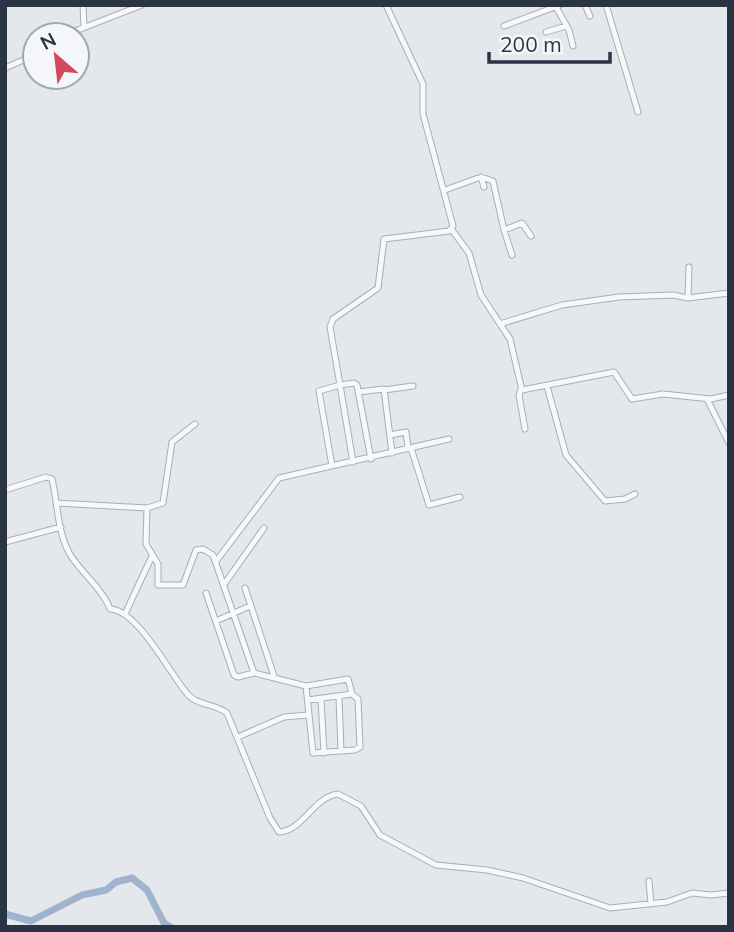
<svg xmlns="http://www.w3.org/2000/svg" width="734" height="932" viewBox="0 0 734 932" font-family="Mulish,sans-serif">
  <style>
    .lines { fill: none; stroke-linecap: round; stroke-linejoin: round }
    .river { stroke: #9fb4cc; stroke-width: 7 }
    .minor-casing { stroke: #a9aeb7; stroke-width: 7 }
    .minor { stroke: #f7f8fa; stroke-width: 5 }
  </style>
  <rect width="100%" height="100%" fill="#e4e7ec"/>
  <g class="lines">
    <!-- river -->
    <path class="river" d="M5 914 31 921 82 895 106 890 116 882 132 878 147 890 164 923 170 927"/>
    <!-- minor casing -->
    <g class="minor-casing">
      <path id="minor" d="M83 5 84 27
        M585 5 590 16
        M606 5 638 112
        M556 7 569 30 573 46
        M504 26 560 5
        M546 32 566 26
        M65 35 142 5
        M5 68 35 55
        M481 177 493 181 504 230 522 223 531 236
        M445 190 481 177 484 187
        M452 230 469 253 481 295 510 339 522 390 614 372 632 399 663 394 711 399 729 395
        M504 230 512 255
        M688 298 689 267
        M503 323 562 305 619 297 673 295 688 298 729 293
        M547 386 566 455 605 501 625 499 635 494
        M521 389 519 395 525 429
        M384 390 413 386
        M358 392 384 389 392 453
        M707 399 729 443
        M390 435 406 432 408 448
        M411 448 429 505 460 497
        M353 462 340 385 354 383 357 385 371 459
        M332 466 319 391 340 385 330 327 333 319 378 288 384 239 449 231 453 226 423 114V84L386 5
        M5 490 46 477 52 479C58 503 57 534 71 556 81 572 104 591 110 609 137 610 168 670 185 691 196 707 213 702 227 713L270 818 279 832C303 831 313 797 338 794L361 806 380 835 436 865 487 870 523 878 610 908 667 902 692 893 711 895 729 893
        M56 503 147 508 146 544 158 564V585H183L196 550 203 549 213 555 254 673 306 686 313 753 355 750 360 747 358 699 352 694
        M147 508 163 503 172 442 195 424
        M5 542 61 527
        M217 560 279 478 449 439
        M225 583 264 528
        M245 588 274 676
        M206 593 234 675 238 677 254 673
        M125 614 152 556
        M216 621 250 606
        M306 686 348 679 352 694 308 700
        M339 698 341 751
        M321 700 324 753
        M238 737 284 717 308 715
        M649 881 651 904"/>
    </g>
    <!-- minor -->
    <use href="#minor" class="minor"/>
  </g>
  <!-- border -->
  <rect width="734" height="932" fill="none" stroke="#2b3445" stroke-width="14"/>
  <!-- north arrow -->
  <g transform="translate(56 56) rotate(332)"><circle r="33" fill="#f4f6f9" stroke="#a4a8b1" stroke-width="2"/>
  <path d="M0-5L12 26L0 18L-12 26Z" fill="#d1495b"/>
  <text y="-10" font-size="19" font-weight="bold" text-anchor="middle" fill="#2b3445">N</text>
  </g>
  <!-- scale -->
  <path d="M489 52v10h121v-10" fill="none" stroke="#2b3445" stroke-width="3.5"/>
  <text x="500" y="52" font-size="21" fill="#2b3445" stroke="#f4f6f9" stroke-width="5" paint-order="stroke">200 m</text>
</svg>
